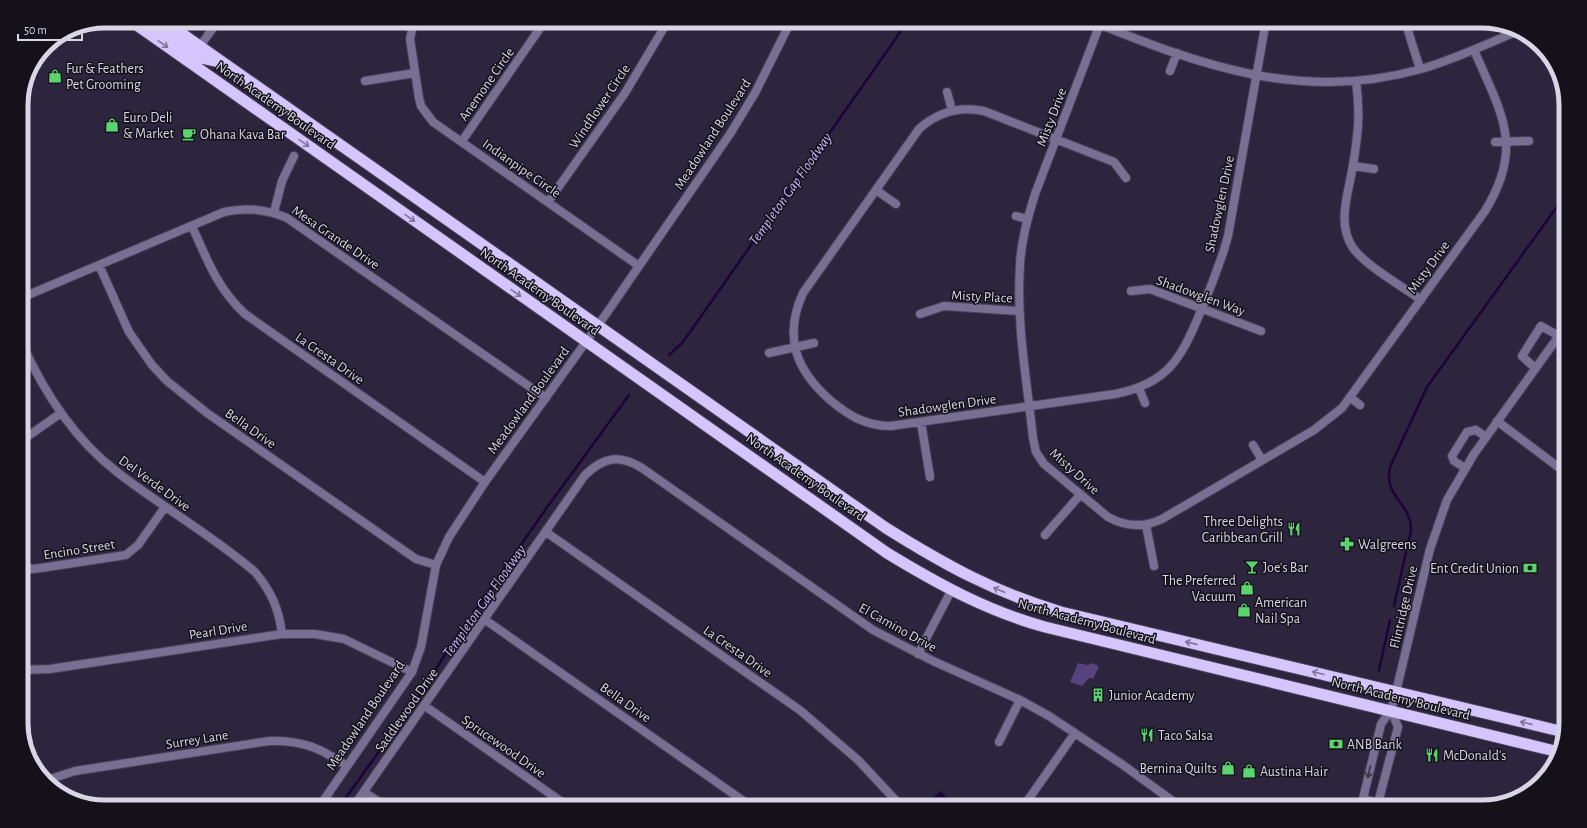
<svg xmlns="http://www.w3.org/2000/svg" width="1587" height="828" viewBox="0 0 1587 828" font-family="'Alegreya Sans',sans-serif">
  <style>
    .green { fill: #56447f }
    .water { fill: #1c033b }
    .lines { fill: none; stroke-linecap: round; stroke-linejoin: round }
    .stream { stroke: #1c033b; stroke-width: 2.5 }
    .minor-casing { stroke: #484158; stroke-width: 10 }
    .tertiary-casing { stroke: #484158; stroke-width: 10 }
    .trunk-casing { stroke: #484158; stroke-width: 13 }
    .minor { stroke: #786f93; stroke-width: 8 }
    .tertiary { stroke: #786f93; stroke-width: 8 }
    .trunk { stroke: #d4c5fc; stroke-width: 11 }
    .oneway { stroke: #7e7497 }
    .oneway2 { stroke: #373245 }
    .labels { text-anchor: middle; stroke-width: 3; stroke-linejoin: round; paint-order: stroke }
    .poi-label { font-size: 14px; fill: #d9d5e5; stroke: #14111b; text-anchor: start }
    .street-label { font-size: 14px; fill: #d9d5e5; stroke: #14111b }
    .water-label { font-size: 15px; font-style: italic; fill: #c8b6f7; stroke: #14111b }
    .rim { fill: none; stroke: #d9d5e5; stroke-width: 5 }
  </style>
  <rect width="100%" height="100%" fill="#2c253d"/>
  <!-- green -->
  <path class="green" d="M1078 663 1088 665 1093 663 1099 667 1093 679 1089 678 1082 686 1070 682Z"/>
  <!-- water -->
  <path class="water" d="M941 791 949 801 941 807H922Z"/>
  <g class="lines">
    <!-- stream -->
    <path class="stream" d="M669 355 683 342 908 21
      M1408 544C1409 539 1411 533 1411 528 1411 504 1383 496 1390 467L1427 387 1566 194
      M1394 606 1406 552
      M1379 670 1390 620
      M339 807 422 692 449 648 548 506 629 395"/>
    <!-- minor casing -->
    <g class="minor-casing">
      <path id="minor" d="M414 21 410 39 419 98 421 106 433 122 639 266
        M1091 21C1200 65 1302 103 1421 69 1455 59 1487 44 1520 30
        M1405 21 1420 69
        M1100 24 1035 194C1028 217 1021 241 1020 265 1016 323 1027 381 1033 438L1036 452 1044 464 1108 517C1126 527 1143 528 1162 519L1314 430 1342 408 1485 211C1525 146 1501 113 1474 50
        M200 46 218 21
        M1170 71 1177 53
        M365 81 415 73
        M1356 81C1358 96 1359 111 1358 126 1357 139 1355 153 1353 165 1349 192 1336 223 1353 248 1366 266 1402 286 1421 300
        M947 92 952 110
        M462 141 545 21
        M1495 142 1529 141
        M1353 166 1374 169
        M1126 178 1114 162 984 111C959 106 938 112 919 129L803 293C783 337 796 370 830 400 849 416 866 426 891 426L1115 394C1167 384 1181 359 1200 313 1209 292 1217 271 1224 250L1228 236 1266 21
        M876 190 896 204
        M548 202 625 93 668 21
        M274 212 282 181 294 156
        M1016 216 1027 219
        M192 226C207 260 218 289 245 314L485 482
        M99 265 129 332 152 365 167 381 207 413 416 559 436 565
        M1131 291 1150 289 1261 331
        M21 298 224 212C247 207 267 209 287 218L546 398
        M920 314 944 306 1019 311
        M21 341C43 391 73 438 117 472 162 507 212 535 255 572 271 591 279 609 282 634
        M769 353 814 343
        M1535 368 1522 356 1541 326 1559 336
        M1139 388 1145 403
        M1351 398 1360 405
        M1497 421 1566 473
        M921 422 930 477
        M21 441 61 413
        M1253 445 1262 460
        M1465 468 1454 461 1452 456 1467 432 1476 430 1486 437
        M1146 525 1154 566
        M546 532 801 711 858 760 902 807
        M1045 535 1080 495
        M21 567 32 569 41 568 126 555 138 545 165 507
        M484 619 752 807
        M918 654 951 591
        M21 670 50 669 282 634H315L344 639 412 672
        M425 706 569 807
        M999 742 1020 700
        M47 780 75 771 269 741C303 740 320 748 347 766
        M364 792 387 807
        M1363 799 1379 803
        M353 807 585 475C604 457 619 454 642 468L873 630 933 661 1020 700 1049 716 1123 765 1181 807
        M1023 807 1075 733
        M1162 807 1168 798"/>
    </g>
    <!-- tertiary casing -->
    <g class="tertiary-casing">
      <path id="tertiary" d="M319 807 412 672 421 647 436 565 449 537 485 482 606 314 730 134 755 93 791 21
        M1361 807 1381 724 1391 710 1396 692 1430 549 1447 500 1474 454 1566 326
        M1377 807 1398 727 1391 710"/>
    </g>
    <!-- trunk casing -->
    <g class="trunk-casing">
      <path id="trunk" d="M131 21 887 553C938 584 987 611 1045 627L1559 752
        M149 21 201 58 219 62
        M164 21 886 528C945 565 994 592 1061 612L1564 732"/>
    </g>
    <!-- minor -->
    <use href="#minor" class="minor"/>
    <!-- tertiary -->
    <use href="#tertiary" class="tertiary"/>
    <!-- trunk -->
    <use href="#trunk" class="trunk"/>
  </g>
  <!-- one-way arrows -->
  <defs><path id="oneway-shaft" d="M-6 0H5M1.5-3L5.5 0L1.5 3" fill="none" stroke-width="1.6" stroke-linecap="round" stroke-linejoin="round"/></defs>
  <g class="oneway">
    <use href="#oneway-shaft" transform="translate(163 44) rotate(35)"/>
    <use href="#oneway-shaft" transform="translate(304 143) rotate(35)"/>
    <use href="#oneway-shaft" transform="translate(410 218) rotate(35)"/>
    <use href="#oneway-shaft" transform="translate(516 293) rotate(35)"/>
    <use href="#oneway-shaft" transform="translate(999 590) rotate(-157)"/>
    <use href="#oneway-shaft" transform="translate(1191 643) rotate(-167)"/>
    <use href="#oneway-shaft" transform="translate(1318 673) rotate(-166)"/>
    <use href="#oneway-shaft" transform="translate(1526 723) rotate(-167)"/>
  </g>
  <use class="oneway2" href="#oneway-shaft" transform="translate(1369 772) rotate(103)"/>
  <!-- icons -->
  <defs>
    <g id="shop-bare" transform="scale(1.08)"><path d="M-5-2.5h2.3a2.7 3.5 0 0 1 5.4 0H5L5.5 6h-11ZM-1.5-2.5h3a1.5 2.3 0 0 0-3 0Z" fill="#5ad56e" stroke="#14111b" stroke-width="2.5" paint-order="stroke"/></g>
    <g id="cafe-bare" transform="scale(1.08)"><path d="M-5.5-4.5H6V0H3Q3 3.5 0 3.5H-2.5Q-5.5 3.5-5.5 0ZM3-3.2v2h1.7v-2ZM-6 4.5H4V6H-6Z" fill="#5ad56e" stroke="#14111b" stroke-width="2.5" paint-order="stroke"/></g>
    <g id="restaurant-bare" transform="scale(1.08)"><path d="M-5-6h1v4h1v-4h1v4h1v-4h1v5L-1.5 .5V6h-2V.5L-5-1ZM5-6V6H3V1.5H1.5Q1.5-4 5-6Z" fill="#5ad56e" stroke="#14111b" stroke-width="2.5" paint-order="stroke"/></g>
    <g id="pharmacy-bare" transform="scale(1.08)"><path d="M-2-6h4v4h4v4h-4v4h-4v-4h-4v-4h4Z" fill="#5ad56e" stroke="#14111b" stroke-width="2.5" paint-order="stroke"/></g>
    <g id="bar-bare" transform="scale(1.08)"><path d="M-6-5H6L.8 .8V4.5H3.5V6h-7V4.5H-.8V.8Z" fill="#5ad56e" stroke="#14111b" stroke-width="2.5" paint-order="stroke"/></g>
    <g id="bank-bare" transform="scale(1.08)"><path d="M-6-4H6V4H-6ZM0-2.3a2.3 2.3 0 1 0 0 4.6a2.3 2.3 0 1 0 0-4.6Z" fill="#5ad56e" stroke="#14111b" stroke-width="2.5" paint-order="stroke"/></g>
    <g id="building-bare" transform="scale(1.08)"><path d="M-4-6H4V6H1V3H-1V6H-4ZM-2.5-4.3h1.7v1.8h-1.7ZM.8-4.3h1.7v1.8H.8ZM-2.5-1h1.7V.8h-1.7ZM.8-1h1.7V.8H.8Z" fill="#5ad56e" stroke="#14111b" stroke-width="2.5" paint-order="stroke"/></g>
  </defs>
  <g fill-rule="evenodd">
    <use href="#shop-bare" x="55" y="76"/>
    <use href="#shop-bare" x="112" y="125"/>
    <use href="#cafe-bare" x="189" y="134"/>
    <use href="#restaurant-bare" x="1294" y="529"/>
    <use href="#pharmacy-bare" x="1347" y="544"/>
    <use href="#bar-bare" x="1252" y="567"/>
    <use href="#bank-bare" x="1530" y="568"/>
    <use href="#shop-bare" x="1247" y="588"/>
    <use href="#shop-bare" x="1244" y="610"/>
    <use href="#building-bare" x="1098" y="695"/>
    <use href="#restaurant-bare" x="1147" y="735"/>
    <use href="#bank-bare" x="1336" y="744"/>
    <use href="#restaurant-bare" x="1432" y="755"/>
    <use href="#shop-bare" x="1228" y="768"/>
    <use href="#shop-bare" x="1249" y="771"/>
  </g>
  <g class="labels">
    <!-- poi labels -->
    <g class="poi-label">
      <text x="66" y="73">Fur &amp; Feathers<tspan x="66" dy="16">Pet Grooming</tspan></text>
      <text x="123" y="122">Euro Deli<tspan x="123" dy="16">&amp; Market</tspan></text>
      <text x="200" y="139">Ohana Kava Bar</text>
      <text x="1283" y="526" text-anchor="end">Three Delights<tspan x="1283" dy="16">Caribbean Grill</tspan></text>
      <text x="1358" y="549">Walgreens</text>
      <text x="1263" y="572">Joe's Bar</text>
      <text x="1519" y="573" text-anchor="end">Ent Credit Union</text>
      <text x="1236" y="585" text-anchor="end">The Preferred<tspan x="1236" dy="16">Vacuum</tspan></text>
      <text x="1255" y="607">American<tspan x="1255" dy="16">Nail Spa</tspan></text>
      <text x="1109" y="700">Junior Academy</text>
      <text x="1158" y="740">Taco Salsa</text>
      <text x="1347" y="749">ANB Bank</text>
      <text x="1443" y="760">McDonald's</text>
      <text x="1217" y="773" text-anchor="end">Bernina Quilts</text>
      <text x="1260" y="776">Austina Hair</text>
    </g>
    <!-- street labels -->
    <g class="street-label">
      <text transform="translate(486 84) rotate(-55)" y="5">Anemone Circle</text>
      <text transform="translate(276 105) rotate(35)" y="5">North Academy Boulevard</text>
      <text transform="translate(599 106) rotate(-56)" y="5">Windflower Circle</text>
      <text transform="translate(1051 117) rotate(-69)" y="5">Misty Drive</text>
      <text transform="translate(712 134) rotate(-57)" y="5">Meadowland Boulevard</text>
      <text transform="translate(522 168) rotate(35)" y="5">Indianpipe Circle</text>
      <text transform="translate(1219 204) rotate(-78)" y="5">Shadowglen Drive</text>
      <text transform="translate(336 237) rotate(34)" y="5">Mesa Grande Drive</text>
      <text transform="translate(1428 267) rotate(-54)" y="5">Misty Drive</text>
      <text transform="translate(540 291) rotate(35)" y="5">North Academy Boulevard</text>
      <text transform="translate(1201 295) rotate(20)" y="5">Shadowglen Way</text>
      <text transform="translate(982 296) rotate(3)" y="5">Misty Place</text>
      <text transform="translate(330 358) rotate(35)" y="5">La Cresta Drive</text>
      <text transform="translate(528 400) rotate(-54)" y="5">Meadowland Boulevard</text>
      <text transform="translate(947 405) rotate(-8)" y="5">Shadowglen Drive</text>
      <text transform="translate(251 428) rotate(35)" y="5">Bella Drive</text>
      <text transform="translate(1075 471) rotate(42)" y="5">Misty Drive</text>
      <text transform="translate(806 477) rotate(35)" y="5">North Academy Boulevard</text>
      <text transform="translate(155 483) rotate(36)" y="5">Del Verde Drive</text>
      <text transform="translate(79 549) rotate(-9)" y="5">Encino Street</text>
      <text transform="translate(1403 607) rotate(-77)" y="5">Flintridge Drive</text>
      <text transform="translate(1087 621) rotate(15)" y="5">North Academy Boulevard</text>
      <text transform="translate(898 627) rotate(29)" y="5">El Camino Drive</text>
      <text transform="translate(218 630) rotate(-9)" y="5">Pearl Drive</text>
      <text transform="translate(738 651) rotate(35)" y="5">La Cresta Drive</text>
      <text transform="translate(1401 698) rotate(14)" y="5">North Academy Boulevard</text>
      <text transform="translate(626 702) rotate(35)" y="5">Bella Drive</text>
      <text transform="translate(406 710) rotate(-55)" y="5">Saddlewood Drive</text>
      <text transform="translate(365 715) rotate(-56)" y="5">Meadowland Boulevard</text>
      <text transform="translate(197 739) rotate(-9)" y="5">Surrey Lane</text>
      <text transform="translate(504 746) rotate(35)" y="5">Sprucewood Drive</text>
    </g>
    <!-- water labels -->
    <g class="water-label">
      <text transform="translate(790 189) rotate(-55)" y="5">Templeton Gap Floodway</text>
      <text transform="translate(484 601) rotate(-55)" y="5">Templeton Gap Floodway</text>
    </g>
  </g>
  <!-- crop -->
  <path d="M0 0H1587V828H0ZM105 28H1482A77 77 0 0 1 1559 105V723A77 77 0 0 1 1482 800H105A77 77 0 0 1 28 723V105A77 77 0 0 1 105 28Z" fill="#14111b" fill-rule="evenodd"/>
  <path class="rim" d="M105 28H1482A77 77 0 0 1 1559 105V723A77 77 0 0 1 1482 800H105A77 77 0 0 1 28 723V105A77 77 0 0 1 105 28Z"/>
  <!-- scale -->
  <path d="M18 34v6h64v-6" fill="none" stroke="#d9d5e5" stroke-width="2"/>
  <text x="24" y="34" font-size="12" fill="#d9d5e5" stroke="#14111b" stroke-width="3" paint-order="stroke">50 m</text>
</svg>
